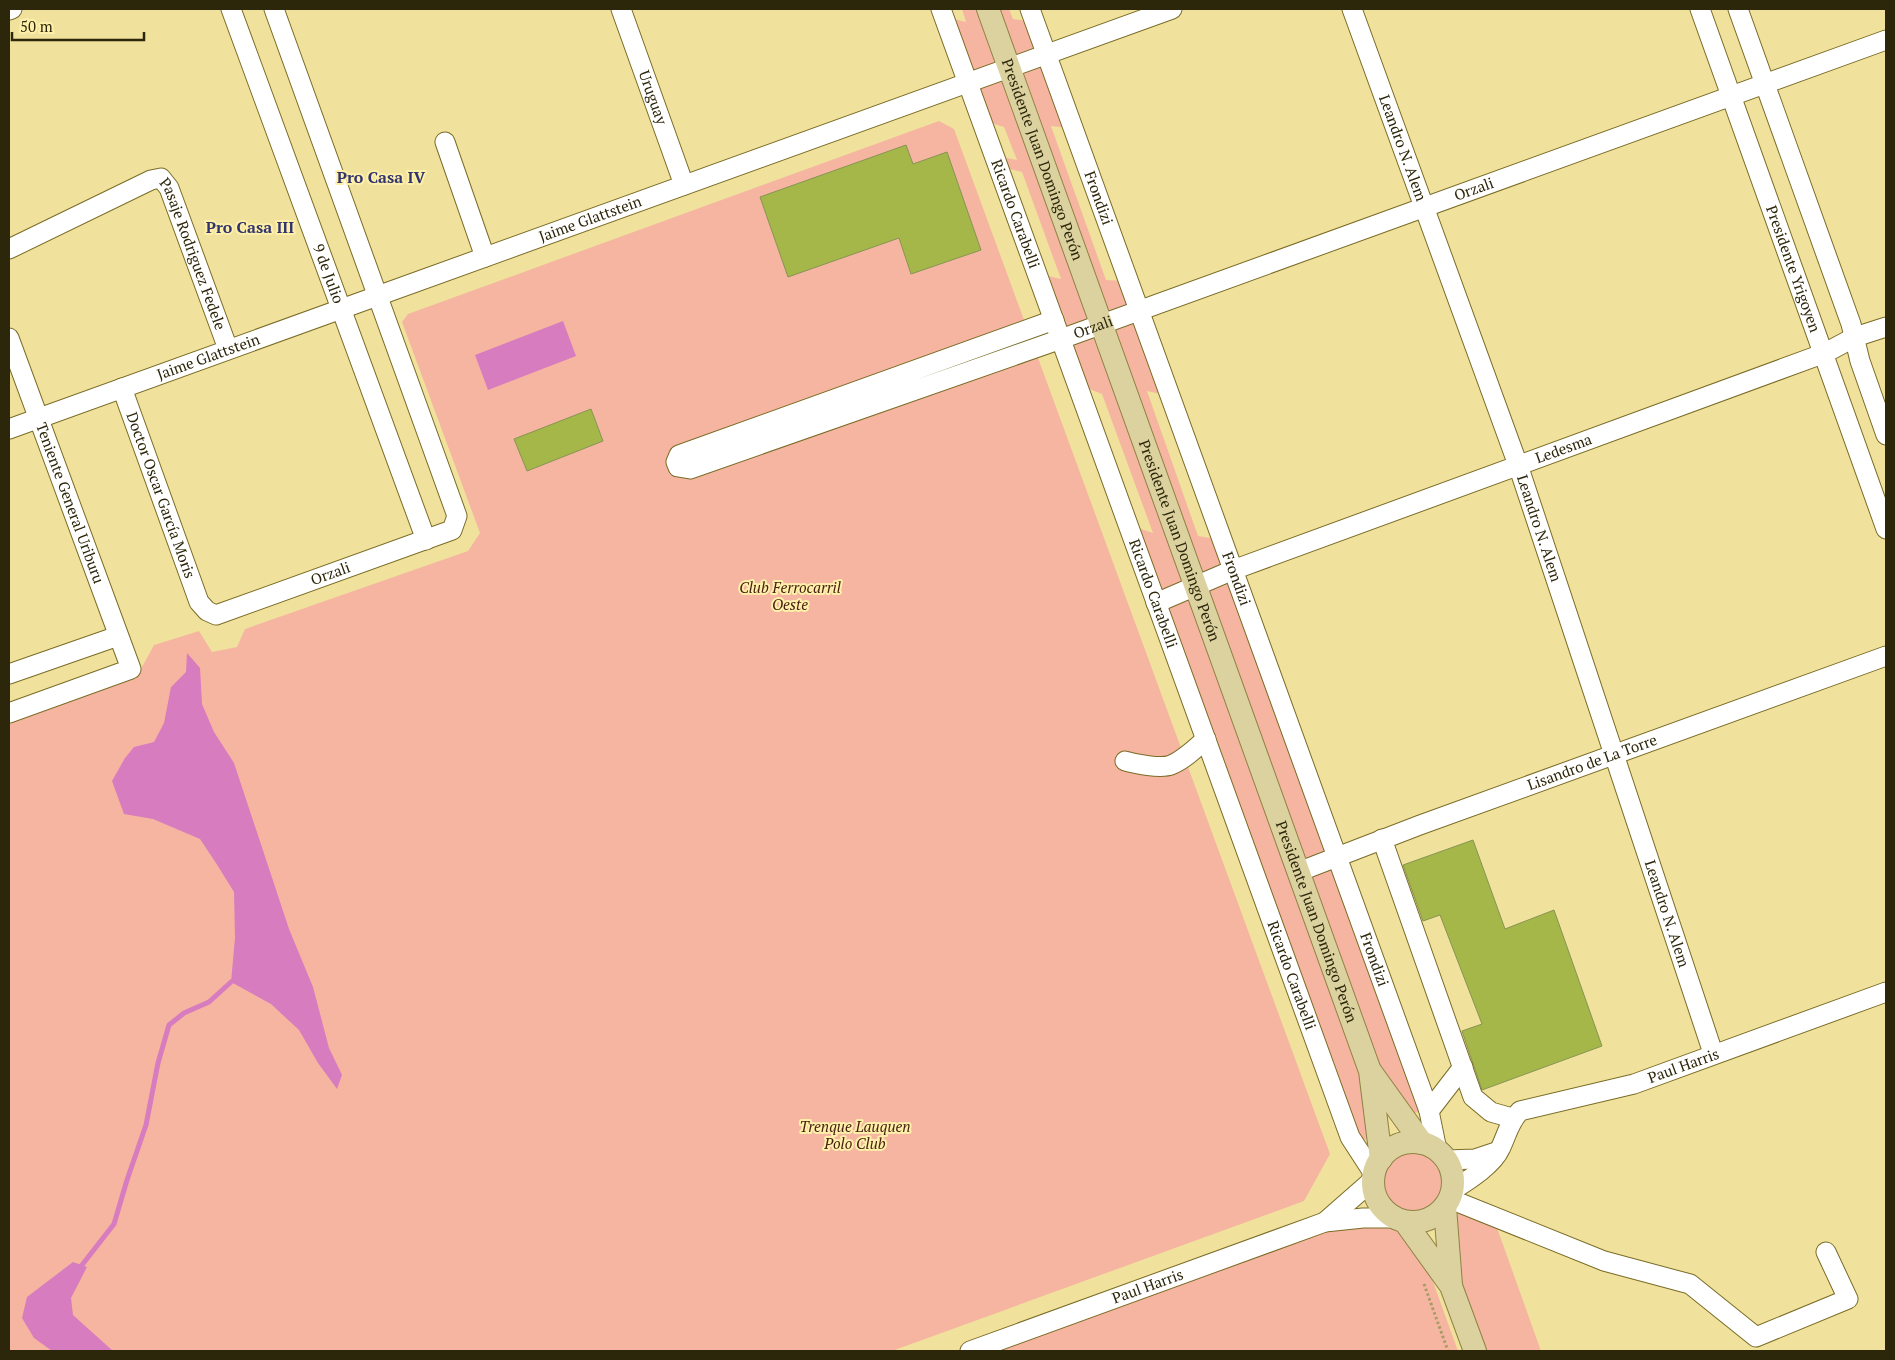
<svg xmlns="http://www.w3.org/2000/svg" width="1895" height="1360" viewBox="0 0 1895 1360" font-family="'PT Serif',serif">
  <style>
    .green { fill: #f6b5a1 }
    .water { fill: #d77cbe }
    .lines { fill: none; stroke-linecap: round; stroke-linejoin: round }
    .stream { stroke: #d77cbe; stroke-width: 5 }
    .building { fill: #a4b748; stroke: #879453 }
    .minor-casing { stroke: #7a6c27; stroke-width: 21 }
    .major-casing { stroke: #8f8242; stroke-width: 24 }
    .path { stroke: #a79c66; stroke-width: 3; stroke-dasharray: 2.5 2.5; stroke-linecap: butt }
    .minor { stroke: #fff; stroke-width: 19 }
    .major { stroke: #dcd2a0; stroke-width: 22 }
    .labels { text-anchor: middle; stroke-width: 4; stroke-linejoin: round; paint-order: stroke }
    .street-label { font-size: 15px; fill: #2c260a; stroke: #fef0a9 }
    .park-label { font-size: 15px; font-style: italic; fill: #451c0f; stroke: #fef0a9 }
    .neighbourhood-label { font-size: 16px; font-weight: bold; fill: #30336e; stroke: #fef0a9 }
  </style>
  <rect width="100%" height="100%" fill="#f0e29c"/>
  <!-- green -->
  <path class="green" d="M962 9H979L1362 1072 1370 1139 1358 1140 1135 527 1153 533 1102 394 1084 387 1044 275 1061 279 1022 172 1005 168 1001 157 1017 160 1004 127 988 122 950 18 966 22Z
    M996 9H1009L1013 19 1029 21 1068 128 1051 126 1106 280 1124 281 1165 395 1147 391 1198 536 1217 539 1423 1110 1412 1114 1377 1067Z
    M939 121 954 129 1330 1154 1304 1201 892 1351H9V724L136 678 154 645 199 631 212 652 237 647 245 629 468 551 480 533 402 322 408 314Z
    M1381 1182a32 32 0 1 1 64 0a32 32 0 1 1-64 0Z
    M1454 1207 1496 1225 1541 1351H1483L1458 1279Z
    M1387 1224 1399 1228 1432 1279 1458 1351H990L1330 1226Z"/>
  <!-- water -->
  <path class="water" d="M563 321 576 356 488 390 475 355Z
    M187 653 200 668 202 704 214 732 234 763 289 929 313 987 329 1048 342 1075 337 1089 318 1063 299 1030 271 1004 231 982 235 938 234 892 216 863 200 839 153 819 124 814 112 781 125 758 134 747 154 742 164 723 171 687 186 672Z
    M73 1262 87 1267 71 1298 73 1315 113 1351H52L34 1338 22 1318 27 1297Z"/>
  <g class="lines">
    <!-- stream -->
    <path class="stream" d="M82 1265 114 1224 127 1180 146 1125 158 1063 169 1025 184 1013 209 1002 231 982"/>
  </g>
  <!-- building -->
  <path class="building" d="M906 145 913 164 947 152 981 250 911 274 899 238 788 277 760 197Z
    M591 409 603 441 527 471 514 439Z
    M1473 840 1505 929 1554 910 1602 1046 1482 1090 1462 1031 1482 1024 1440 915 1423 921 1403 865Z"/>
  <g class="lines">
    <!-- minor casing -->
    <g class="minor-casing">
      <g id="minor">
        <path id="s1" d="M231 9 426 540"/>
        <path id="s2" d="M621 9 684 185"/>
        <path id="s3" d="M941 9 1350 1137 1374 1174"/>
        <path id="s4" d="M1030 9 1429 1111 1437 1150"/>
        <path id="s5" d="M1352 9 1518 465 1713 1053"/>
        <path id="s6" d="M1700 9 1886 529"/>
        <path d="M1738 9 1851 324 1860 361 1886 435"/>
        <path d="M9 10 12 9"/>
        <path d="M445 142 485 257"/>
        <path id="s7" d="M9 249 151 180 161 178 169 188 228 349"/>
        <path id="s8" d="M1054 320 679 455 676 462 678 467 690 469 1061 339 1886 40"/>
        <path id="s9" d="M9 338 131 669 9 713"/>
        <path id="s10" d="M122 388 199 602 207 611 216 615 452 530 457 516 274 9"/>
        <path id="s11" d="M9 429 1172 9"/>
        <path id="s12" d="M1156 603 1233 570 1825 353 1855 337 1886 327"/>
        <path d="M9 674 118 636"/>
        <path d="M1125 761C1135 764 1161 769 1171 765 1184 760 1196 748 1206 739"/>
        <path d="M1382 839 1473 1097 1491 1112 1512 1118"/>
        <path id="s13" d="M1298 872 1420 825 1886 656"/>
        <path d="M1429 1111 1463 1067"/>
        <path d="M1447 1160 1475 1159 1496 1152"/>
        <path id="s14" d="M1453 1190C1467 1181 1493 1165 1500 1149 1507 1135 1509 1122 1520 1111L1634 1084 1886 992"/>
        <path d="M1450 1199 1604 1261 1690 1284 1756 1337 1848 1299 1826 1252"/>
        <path d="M1325 1222 1374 1179"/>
        <path id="s15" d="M970 1351 1325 1222 1363 1218H1395"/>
      </g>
    </g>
    <!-- major casing -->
    <g class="major-casing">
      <g id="major">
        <path id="s16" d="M988 9 1370 1071 1381 1159"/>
        <path d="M1371 1072 1422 1143"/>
        <circle cx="1413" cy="1182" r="40"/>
        <path d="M1445 1207 1451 1285"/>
        <path d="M1405 1222 1451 1286 1475 1351"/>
      </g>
    </g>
    <!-- path -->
    <path class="path" d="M1424 1284 1448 1351"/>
    <!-- minor -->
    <use href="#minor" class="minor"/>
    <!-- major -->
    <use href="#major" class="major"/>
  </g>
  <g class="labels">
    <!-- street labels -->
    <g class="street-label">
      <text dy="5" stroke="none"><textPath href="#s2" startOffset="94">Uruguay</textPath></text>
      <text dy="5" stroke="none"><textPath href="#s5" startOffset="148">Leandro N. Alem</textPath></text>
      <text dy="5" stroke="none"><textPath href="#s16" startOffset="160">Presidente Juan Domingo Perón</textPath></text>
      <text dy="5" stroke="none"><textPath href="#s8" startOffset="1256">Orzali</textPath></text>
      <text dy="5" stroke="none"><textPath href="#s4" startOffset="201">Frondizi</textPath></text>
      <text dy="5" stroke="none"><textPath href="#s3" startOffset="218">Ricardo Carabelli</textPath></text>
      <text dy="5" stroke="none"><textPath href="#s11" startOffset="618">Jaime Glattstein</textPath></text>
      <text dy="5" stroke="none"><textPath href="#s7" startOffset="251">Pasaje Rodriguez Fedele</textPath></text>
      <text dy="5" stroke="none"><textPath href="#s6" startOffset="276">Presidente Yrigoyen</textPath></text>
      <text dy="5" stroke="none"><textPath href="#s1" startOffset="282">9 de Julio</textPath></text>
      <text dy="5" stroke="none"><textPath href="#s8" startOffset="851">Orzali</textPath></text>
      <text dy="5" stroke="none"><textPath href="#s11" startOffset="212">Jaime Glattstein</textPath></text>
      <text dy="5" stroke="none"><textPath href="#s12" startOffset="436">Ledesma</textPath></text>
      <text dy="5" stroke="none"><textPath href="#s10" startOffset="114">Doctor Oscar García Moris</textPath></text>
      <text dy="5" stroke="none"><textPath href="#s9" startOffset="176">Teniente General Uriburu</textPath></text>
      <text dy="5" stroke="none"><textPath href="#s5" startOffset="552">Leandro N. Alem</textPath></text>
      <text dy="5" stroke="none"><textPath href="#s16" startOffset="565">Presidente Juan Domingo Perón</textPath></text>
      <text dy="5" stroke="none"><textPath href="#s10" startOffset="371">Orzali</textPath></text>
      <text dy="5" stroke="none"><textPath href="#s4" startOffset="606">Frondizi</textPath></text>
      <text dy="5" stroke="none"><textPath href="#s3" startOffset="622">Ricardo Carabelli</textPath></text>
      <text dy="5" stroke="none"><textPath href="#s13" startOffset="314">Lisandro de La Torre</textPath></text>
      <text dy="5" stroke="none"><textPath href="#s5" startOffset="958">Leandro N. Alem</textPath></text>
      <text dy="5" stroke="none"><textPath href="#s16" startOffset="970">Presidente Juan Domingo Perón</textPath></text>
      <text dy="5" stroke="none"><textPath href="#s4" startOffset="1011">Frondizi</textPath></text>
      <text dy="5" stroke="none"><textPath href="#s3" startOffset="1028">Ricardo Carabelli</textPath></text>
      <text dy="5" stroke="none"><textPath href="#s14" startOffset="276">Paul Harris</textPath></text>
      <text dy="5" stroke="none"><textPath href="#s15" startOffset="189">Paul Harris</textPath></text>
    </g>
    <!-- park labels -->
    <g class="park-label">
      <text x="790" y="593">Club Ferrocarril<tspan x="790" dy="17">Oeste</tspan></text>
      <text x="855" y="1132">Trenque Lauquen<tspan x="855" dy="17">Polo Club</tspan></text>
    </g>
    <!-- neighbourhood labels -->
    <g class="neighbourhood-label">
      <text x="381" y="183">Pro Casa IV</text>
      <text x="250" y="233">Pro Casa III</text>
    </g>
  </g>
  <!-- border -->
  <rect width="1895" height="1360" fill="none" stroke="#2c260a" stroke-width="20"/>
  <!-- scale -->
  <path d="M12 32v8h132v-8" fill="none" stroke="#2c260a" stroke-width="2.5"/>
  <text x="20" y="32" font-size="15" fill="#2c260a" stroke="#fef0a9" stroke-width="4" paint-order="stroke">50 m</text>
</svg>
